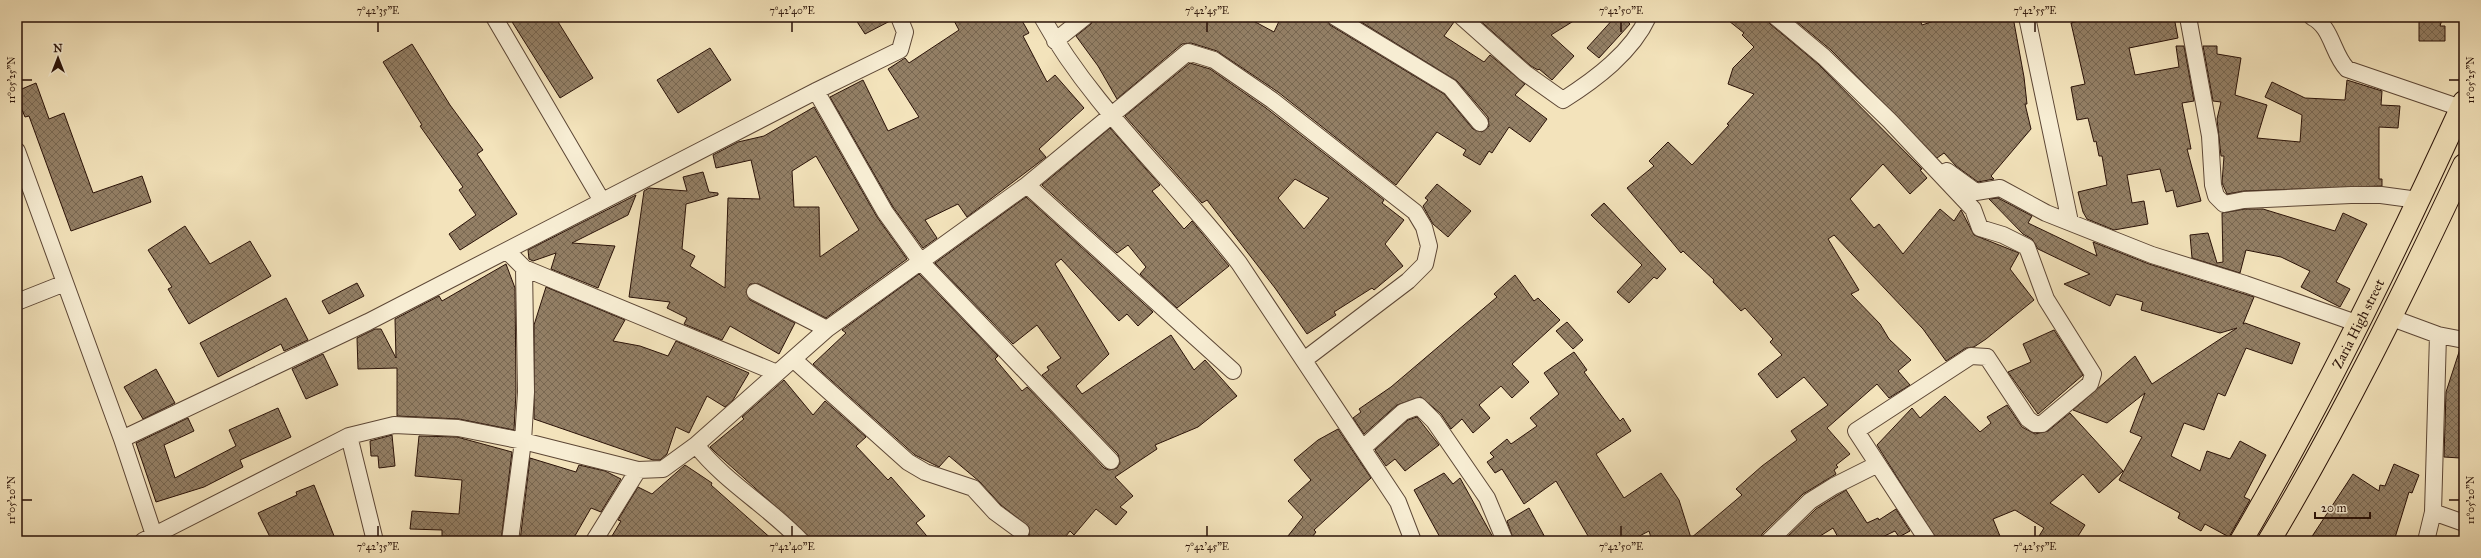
<svg xmlns="http://www.w3.org/2000/svg" width="2481" height="558" viewBox="0 0 2481 558" font-family="'IM FELL Great Primer',serif">
  <style>
    .building { fill: url(#building-cross-hatch); stroke: #2a1208; fill-rule: evenodd }
    .lines { fill: none; stroke-linecap: round; stroke-linejoin: round }
    .street-casing { stroke: #5c4635; stroke-width: 18 }
    .primary-casing { stroke: #2a1208; stroke-width: 24 }
    .street { stroke: #f7edd3; stroke-width: 16 }
    .primary { stroke: #f3e3bb; stroke-width: 22 }
    .ticks { fill: none; stroke: #2a1208; stroke-width: 1.5 }
    .labels { text-anchor: middle; stroke-width: 3; stroke-linejoin: round; paint-order: stroke }
    .street-label { font-size: 14px; fill: #2a1208; stroke: #f7edd3 }
    .neatline { fill: none; stroke: #2a1208; stroke-width: 1.5 }
    .ticks-label { font-size: 10px; text-anchor: middle; fill: #2a1208 }
  </style>
  <defs>
    <pattern id="building-cross-hatch" width="8" height="8" patternUnits="userSpaceOnUse"><rect width="8" height="8" fill="#937f65"/><path d="M0 0l8 8M0 8l8-8" fill="none" stroke="#786751"/></pattern>
  </defs>
  <rect width="100%" height="100%" fill="#f3e3bb"/>
  <filter id="stains"><feTurbulence type="fractalNoise" baseFrequency=".005" numOctaves="4"/><feColorMatrix values="0 0 0 0 .2 0 0 0 0 .09 0 0 0 0 .02 0 0 0 .5 -.17"/></filter>
  <radialGradient id="worn" r=".72"><stop offset=".6" stop-color="#630" stop-opacity="0"/><stop offset="1" stop-color="#630" stop-opacity=".3"/></radialGradient>
  <!-- building -->
  <path class="building" d="M509 17H555L593 78 560 98Z
    M854 17H890V21L865 34Z
    M952 17H1020L1029 33 1023 36 1047 82 1055 75 1084 108 1039 149 1046 157 967 217 958 204 925 220 937 238 923 248 893 207 830 97 863 80 888 131 919 117 888 69 905 58 909 63 959 30Z
    M1094 17H1246L1274 32 1281 17H1326L1330 25 1444 94 1473 129 1482 132 1489 126 1488 117 1457 81 1353 17H1453L1454 22 1444 36 1484 62 1490 55 1525 84 1515 95 1547 119 1530 142 1509 127 1492 153 1489 151 1480 165 1463 155 1466 150 1437 132 1396 185 1278 92 1217 51 1191 43 1182 44 1117 99 1098 66 1076 36 1091 24Z
    M1476 17H1580L1551 35 1574 56 1552 80 1539 69 1538 70 1531 66Z
    M1615 17H1623L1630 24 1599 58 1587 48Z
    M1724 17H1767L1770 24 1818 64 1922 169 1920 170 1927 178 1910 194 1883 164 1850 199 1874 228 1879 224 1903 254 1940 209 1954 221 1961 210 1974 235 2019 253 2010 269 2034 300 1986 339 1974 347 1966 348 1946 361 1923 329 1834 235 1828 239 1859 290 1851 294 1880 324 1889 339 1911 360 1898 371 1910 385 1889 398 1877 384 1827 428 1850 454 1836 465 1838 467 1834 470 1836 474 1803 494 1762 534 1760 541H1652L1649 531 1630 541H1591L1556 481 1524 504 1502 469 1495 473 1487 462 1494 457 1490 453 1507 439 1511 444 1537 426 1530 418 1559 394 1544 373 1574 352 1587 370 1584 372 1620 421 1623 418 1631 431 1596 454 1624 498 1661 473 1679 500 1691 538 1742 495 1736 489 1762 466 1797 440 1791 431 1828 405 1804 377 1777 398 1758 374 1782 355 1770 342 1773 339 1745 308 1741 311 1713 282 1714 280 1683 251 1681 253 1627 188 1654 166 1649 161 1668 142 1692 165 1729 125 1727 124 1754 94 1728 84 1733 68 1754 47 1742 35 1744 33Z
    M1791 17H1919L1922 25 1946 17H2013L2024 77 2027 104H2025L2031 129 1991 176 1994 179 1978 182 1956 166 1944 153 1937 158 1831 50Z
    M2094 17H2174L2178 38 2129 48 2135 75 2179 67 2176 46H2184L2194 101 2182 103 2191 149H2187L2201 201 2177 207 2173 190 2166 192 2160 169 2127 175 2132 203 2144 201 2148 224 2114 230 2087 219 2083 212 2078 192 2107 185 2102 156H2099L2096 141 2094 142 2088 118 2077 120 2071 87 2085 84 2071 23Z
    M2419 17H2443L2440 26H2445V41H2419Z
    M412 44 450 105 483 150 477 154 517 214 460 250 449 234 476 215 459 190 463 187 420 126 422 125 383 62Z
    M2203 46H2217V54L2241 58 2235 95 2267 105 2257 138 2300 142 2302 115 2265 97 2272 82 2305 98 2345 100 2347 80 2382 91 2381 105 2400 106 2398 128 2379 127V179H2382V186L2244 191 2227 194 2222 183 2224 156H2221L2217 119 2221 102 2213 101Z
    M710 48 731 80 678 113 657 80Z
    M1190 63 1210 69 1266 108 1384 200 1382 203 1404 220 1385 244 1403 266 1374 290 1372 288 1334 312 1336 315 1307 334 1275 288 1207 200 1202 203 1125 116ZM1295 179 1329 198 1304 229 1278 198Z
    M36 83 49 119 64 113 93 193 142 176 151 202 71 231 29 116 25 117 17 98V91Z
    M814 107 877 217 907 259 826 318 759 284H750L746 292 750 300 795 323 779 354 730 326 722 340 684 324 687 318 667 308 670 302 629 297 644 191 649 188 687 191 683 177 703 172 709 192 718 193V195L686 204 682 249 695 256 690 266 725 288 728 198 760 199 751 160 716 168 713 155 738 142 764 136ZM816 156 859 230 820 257 819 207H794L792 171Z
    M1110 128 1160 185 1152 191 1184 229 1192 221 1229 266 1177 308 1140 274 1146 267 1128 245 1117 253 1042 185Z
    M1437 184 1471 211 1448 237 1433 224 1423 206 1428 200 1425 198Z
    M636 195 628 215 572 243 615 246 598 288 551 269 556 253 533 261 529 259 528 250Z
    M1026 197 1153 312 1138 326 1127 314 1119 321 1061 259 1055 264 1109 354 1076 386 1082 394 1171 335 1194 370 1205 360 1237 396 1198 427 1155 445 1157 449 1115 477 1133 496 1120 507 1127 512 1116 525 1096 509 1074 535 1070 531 1062 541H1020L1029 536V527L1001 505 980 482 949 456 939 467 915 455 813 364 846 333 842 330 919 274 998 356 995 359 1022 391 1027 387 1104 468 1109 470 1117 468 1120 463 1118 454 1042 375 1049 370 1047 367 1061 358 1037 325 1013 344 935 263Z
    M1998 198 2032 216 2028 223 2097 256 2093 242 2149 264 2254 297 2243 324 2245 323 2300 343 2292 364 2246 348 2225 396 2218 393 2204 430 2184 423 2171 456 2200 471 2207 451 2230 459 2240 441 2266 455 2244 497 2250 500 2229 537 2205 524 2201 531 2178 518 2180 513 2119 480 2142 437 2130 432 2145 393 2107 423 2073 410 2135 356 2152 384 2237 328 2220 333 2141 310 2143 302 2116 294 2110 306 2064 284 2090 274 2038 249 2032 239 2023 234 1989 199Z
    M1604 203 1666 269 1657 279 1654 277 1629 303 1617 292 1642 265 1591 215Z
    M2245 209H2263L2335 231 2343 213 2367 224 2336 282 2350 289 2340 307 2301 287 2310 271 2281 257 2246 250 2240 273 2192 258 2190 235 2208 233 2217 263 2223 262 2222 213Z
    M185 226 210 264 250 241 271 276 189 324 168 289 172 287 148 250Z
    M506 264 515 288 516 392 514 430 459 419 397 416V368L358 369 357 338 375 329H381L396 358 395 319 439 296 442 301Z
    M1515 275 1534 301 1538 298 1560 320 1512 364 1529 382 1512 398 1501 386 1479 405 1490 418 1473 433 1462 419 1451 429 1441 414 1421 397 1397 405 1364 434 1353 418 1361 412 1359 409 1391 387 1497 297 1494 294Z
    M357 283 364 296 329 314 322 301Z
    M546 287 625 320 613 341 640 346 668 356 676 341 749 373 733 400 725 407 707 396 689 433 676 427 667 454 660 460H653L534 419V325Z
    M286 298 308 340 284 351 281 344 218 377 200 343Z
    M1567 322 1583 340 1573 349 1556 331Z
    M2054 330 2083 375 2038 414 2008 372 2031 362 2023 344Z
    M2460 349H2464V451H2460V458L2444 457 2446 392Z
    M323 354 338 385 306 399 292 369Z
    M156 369 175 403 143 419 124 387Z
    M784 380 813 415 825 401 866 437 856 446 888 480 891 477 925 516 916 523 931 541H814L715 452 710 447 744 419 742 417Z
    M1945 396 1980 432 1991 423 1987 417 2007 405 2022 427 2035 434 2048 431 2070 413 2123 471 2099 493 2083 474 2050 503 2085 525 2075 541H2036L2044 528 2015 510 1993 519 2002 541H1937L1877 445 1912 408 1920 418Z
    M278 408 291 437 240 460 243 467 204 487 156 502 136 443 188 418 194 431 164 445 175 478 236 446 229 430Z
    M1417 417 1439 445 1405 471 1395 459 1386 466 1375 450 1408 420Z
    M1338 429 1371 478 1314 530 1316 532 1309 541H1284L1303 517 1288 501 1311 480 1294 460 1318 440Z
    M392 435 395 466 379 468 378 456H371L370 441Z
    M419 436 457 437 512 452 501 541H442V530L410 529 412 511 459 514 462 480 415 476Z
    M530 458 576 472 579 465 605 471 621 479 601 512 591 508 572 541H520Z
    M2394 464 2419 475 2412 493 2409 492 2394 541H2309L2353 474 2379 491 2380 485 2385 486Z
    M685 465 712 483 711 485 774 541H609L621 521 618 520 638 487 652 494Z
    M1444 473 1453 484 1460 478 1495 541H1442L1414 490Z
    M314 485 336 541H272L258 513 297 495 296 492Z
    M1846 490 1867 523 1878 518 1879 520 1896 509 1910 531 1899 537 1895 531 1874 541H1840L1833 528 1812 541H1783L1816 509Z
    M1529 508 1547 541H1514L1507 521Z"/>
  <g class="lines">
    <!-- street casing -->
    <g class="street-casing">
      <path id="street" d="M494 17 602 201
        M1042 17C1093 109 1175 180 1239 263L1398 502 1413 541
        M1335 17 1450 87 1480 123
        M1462 17 1525 73 1563 100C1596 79 1632 52 1648 17
        M1776 17 1824 57 1890 121 1973 209 1980 228 2003 235 2027 247 2046 299 2093 374 2090 384 2042 424H2035L2028 419 1987 357 1971 356 1856 431 1928 541
        M2027 17 2070 222
        M2188 17 2210 136 2213 185 2216 196 2224 204 2244 200 2351 195H2381L2418 200
        M2312 17C2332 27 2332 53 2347 69L2461 108
        M1055 41 1085 17
        M816 91 885 212 921 262 1111 461
        M17 151 122 439 156 541
        M1947 171 1976 192 2000 188 2046 213 2152 255 2245 284 2359 324
        M1027 185 1233 371
        M508 252 524 268 777 373
        M755 292 827 329
        M17 302 65 283
        M2392 318 2438 335 2433 512 2426 541
        M2438 335 2464 340
        M793 359 908 462 925 472 973 488 995 512 1021 531
        M349 436 375 541
        M122 439 368 322 816 91 900 50 905 32 899 17
        M696 445C726 483 768 506 801 541
        M1363 448 1403 412 1419 406 1434 421 1487 498 1505 541
        M2433 512 2464 523
        M143 541 349 436 394 425 458 428 523 441 638 470
        M510 541 523 441 526 392 524 268
        M594 541 638 470 663 469 696 445 827 329 1027 185 1188 52 1214 60 1272 100 1415 212 1424 227 1429 246 1425 264 1408 281 1304 360
        M1769 541 1810 501 1834 486 1876 465"/>
    </g>
    <!-- primary casing -->
    <g class="primary-casing">
      <g id="primary">
        <path id="s1" d="M2241 541C2324 399 2396 251 2464 102"/>
        <path d="M2269 541C2342 419 2404 293 2464 165"/>
      </g>
    </g>
    <!-- street -->
    <use href="#street" class="street"/>
    <!-- primary -->
    <use href="#primary" class="primary"/>
  </g>
  <!-- ticks -->
  <path class="ticks" d="M378 22V32M792 22V32M1207 22V32M1621 22V32M2035 22V32M22 80H32M2449 80H2459M22 500H32M2449 500H2459M378 526V536M792 526V536M1207 526V536M1621 526V536M2035 526V536"/>
  <g class="labels">
    <!-- street labels -->
    <g class="street-label">
      <text dy="5" stroke="none"><textPath href="#s1" startOffset="247">Zaria High street</textPath></text>
    </g>
  </g>
  <!-- margin -->
  <rect width="2481" height="558" fill="none" stroke="#f3e3bb" stroke-width="44"/>
  <!-- north arrow -->
  <g transform="translate(58 58)" stroke="#f7edd3" stroke-width="3" paint-order="stroke">
  <path d="M0-3L7 15L0 10L-7 15Z" fill="#2a1208"/>
  <text y="-6" font-size="11" font-weight="bold" text-anchor="middle" fill="#2a1208">N</text>
  </g>
  <!-- scale -->
  <path d="M2315 512v6h55v-6" fill="none" stroke="#2a1208" stroke-width="2"/>
  <text x="2321" y="512" font-size="12" fill="#2a1208" stroke="#f7edd3" stroke-width="3" paint-order="stroke">20 m</text>
  <rect x="22" y="22" width="2437" height="514" class="neatline"/>
  <g class="ticks-label">
    <text x="378" y="14">7°42'35"E</text>
    <text x="792" y="14">7°42'40"E</text>
    <text x="1207" y="14">7°42'45"E</text>
    <text x="1621" y="14">7°42'50"E</text>
    <text x="2035" y="14">7°42'55"E</text>
    <text transform="translate(11 80) rotate(-90)" y="4">11°05'25"N</text>
    <text transform="translate(2470 80) rotate(-90)" y="4">11°05'25"N</text>
    <text transform="translate(11 500) rotate(-90)" y="4">11°05'20"N</text>
    <text transform="translate(2470 500) rotate(-90)" y="4">11°05'20"N</text>
    <text x="378" y="550">7°42'35"E</text>
    <text x="792" y="550">7°42'40"E</text>
    <text x="1207" y="550">7°42'45"E</text>
    <text x="1621" y="550">7°42'50"E</text>
    <text x="2035" y="550">7°42'55"E</text>
  </g>
  <rect width="100%" height="100%" filter="url(#stains)"/>
  <rect width="100%" height="100%" fill="url(#worn)"/>
</svg>
